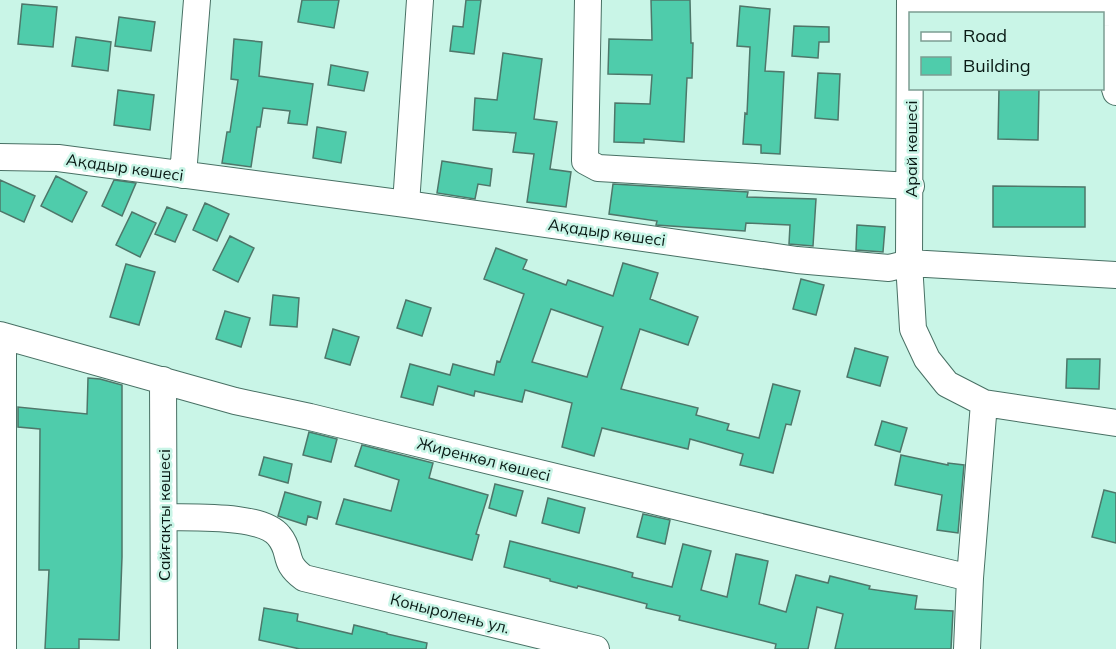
<svg xmlns="http://www.w3.org/2000/svg" width="1116" height="649" viewBox="0 0 1116 649" font-family="Mulish,sans-serif">
  <style>
    .building { fill: #4fccab; stroke: #4e776a; stroke-width: 1.5; fill-rule: evenodd }
    .lines { fill: none; stroke-linecap: round; stroke-linejoin: round }
    .minor-casing { stroke: #487064; stroke-width: 28 }
    .minor { stroke: #fff; stroke-width: 26 }
    .labels { text-anchor: middle; stroke-width: 5; stroke-linejoin: round; paint-order: stroke }
    .street-label { font-size: 16px; fill: #091a15; stroke: #c9f5e7 }
  </style>
  <rect width="100%" height="100%" fill="#c9f5e7"/>
  <!-- building -->
  <path class="building" d="M302 0H339L334 28 298 22Z
    M466 0H481L474 54 450 51 453 26 463 27Z
    M651 0H690L691 43H693L692 78H687L684 142 644 139V143L614 142 615 103 650 104 652 75 608 74 609 39 652 40Z
    M22 4 57 7 53 47 18 44Z
    M740 6 770 9 765 71 784 72 780 154 761 153V145L743 144 745 113 747 114 750 47 737 46Z
    M119 17 155 22 151 51 115 46Z
    M794 26 829 27V42H819L818 58 792 56Z
    M76 37 111 42 108 71 72 66Z
    M234 39 262 42 259 76 313 84 307 125 288 123 290 111 263 108 260 127H257L251 167 222 163 227 132H230L238 80 231 79Z
    M503 53 542 59 534 119 557 122 550 169 571 172 566 207 527 202 534 154 513 152 516 133 473 130 475 98 497 100Z
    M331 65 368 72 364 91 328 85Z
    M818 73 840 74 838 120 815 118Z
    M999 88H1039L1038 140 998 139Z
    M118 90 154 95 150 130 114 125Z
    M317 127 346 132 341 163 313 158Z
    M442 161 492 169 490 186 478 184 475 199 437 193Z
    M56 176 87 192 72 222 41 206Z
    M0 180 35 196 24 222 0 211Z
    M114 180 136 183 122 216 102 206Z
    M613 184 748 192 747 197 816 199 813 246 789 244 790 225 746 223 745 231 700 228 656 225 657 221 609 214Z
    M993 186 1085 187V227H993Z
    M205 203 229 214 217 241 193 230Z
    M167 207 187 215 175 242 155 234Z
    M132 212 156 223 140 257 116 245Z
    M857 225 885 227 883 252 856 250Z
    M230 236 254 248 238 282 213 270Z
    M496 248 527 260 523 269 566 285 568 280 613 296 623 263 658 273 650 299 698 317 688 345 640 329 621 389 698 408 696 415 729 424 727 430 759 438 773 384 800 391 791 425 786 424 773 473 740 465 743 454 690 439 688 449 602 428 594 456 562 447 572 403 525 390 522 402 475 391 474 396 438 386 433 405 401 397 410 364 450 375 453 364 494 375 497 361 500 362 524 294 484 279ZM551 309 603 327 587 377 532 362Z
    M126 264 155 272 139 325 110 317Z
    M801 279 824 285 816 315 793 309Z
    M273 295 299 298 297 327 270 325Z
    M406 300 431 308 422 336 397 328Z
    M225 311 250 318 241 347 216 339Z
    M333 329 359 337 350 365 325 358Z
    M855 348 888 357 880 386 847 377Z
    M1067 359H1100L1099 389 1066 388Z
    M88 378 100 379 122 385V557L119 640 79 639V649H45L49 570H39L40 429 18 427V407L87 414Z
    M882 421 907 428 900 452 875 445Z
    M309 432 337 439 331 462 303 455Z
    M362 445 433 463 429 478 488 495 476 534 479 535 472 560 336 524 344 499 391 511 399 480 355 466Z
    M901 455 948 465V463L964 465 958 533 937 530 942 495 895 485Z
    M264 457 292 464 288 483 259 475Z
    M495 484 523 491 516 516 489 508Z
    M1104 490 1116 493V543L1092 537Z
    M285 492 321 502 317 519 308 516 306 525 278 516Z
    M548 498 585 508 579 533 542 523Z
    M643 514 670 520 665 544 637 537Z
    M510 541 615 568 633 573 632 577 672 587 683 544 711 551 701 590 727 597 736 554 768 561 759 604 786 612 796 575 828 583 830 576 870 586 869 589 917 596 915 609 953 611 951 649H835L843 614 817 607 808 649H775L776 644 679 620 680 616 646 608 647 604 578 586 577 588 550 581V579L504 567Z
    M264 608 298 614 297 621 352 634 354 625 387 633V634L427 643 426 649H300L259 640Z"/>
  <g class="lines">
    <!-- minor casing -->
    <g class="minor-casing">
      <path id="minor" d="M588 0 585 161 598 168 911 186
        M910 0 909 263 913 329 927 359 947 384 984 403 1116 423
        M1105 0V56L1116 92
        M910 12 1116 13
        M0 157 58 158 406 204 797 260 889 268 909 263 1116 275
        M183 175 197 0
        M406 204 420 0
        M0 335 235 401 310 417 970 578
        M163 380 164 649
        M164 517C192 518 262 514 279 536 293 553 281 561 304 578L596 649
        M3 649V336
        M967 649 970 578 984 403"/>
    </g>
    <!-- minor -->
    <use href="#minor" class="minor"/>
  </g>
  <g class="labels">
    <!-- street labels -->
    <g class="street-label">
      <text transform="translate(911 149) rotate(-90)" y="6">Арай көшесі</text>
      <text transform="translate(125 167) rotate(8)" y="6">Ақадыр көшесі</text>
      <text transform="translate(607 232) rotate(8)" y="6">Ақадыр көшесі</text>
      <text transform="translate(484 459) rotate(14)" y="6">Жиренкөл көшесі</text>
      <text transform="translate(164 515) rotate(-90)" y="6">Сайғақты көшесі</text>
      <text transform="translate(450 613) rotate(14)" y="6">Коныролень ул.</text>
    </g>
  </g>
  <!-- legend -->
  <rect x="909" y="12" width="195" height="78" fill="#c9f5e7" stroke="#7c9d93" stroke-width="1.5"/>
  <rect x="921" y="32" width="30" height="9" fill="#ffffff" stroke="#7c9d93" stroke-width="1.5"/>
  <text x="963" y="42" font-size="18" fill="#091a15">Road</text>
  <rect x="921" y="57" width="30" height="18" fill="#4fccab" stroke="#7c9d93" stroke-width="1.5"/>
  <text x="963" y="72" font-size="18" fill="#091a15">Building</text>
</svg>
